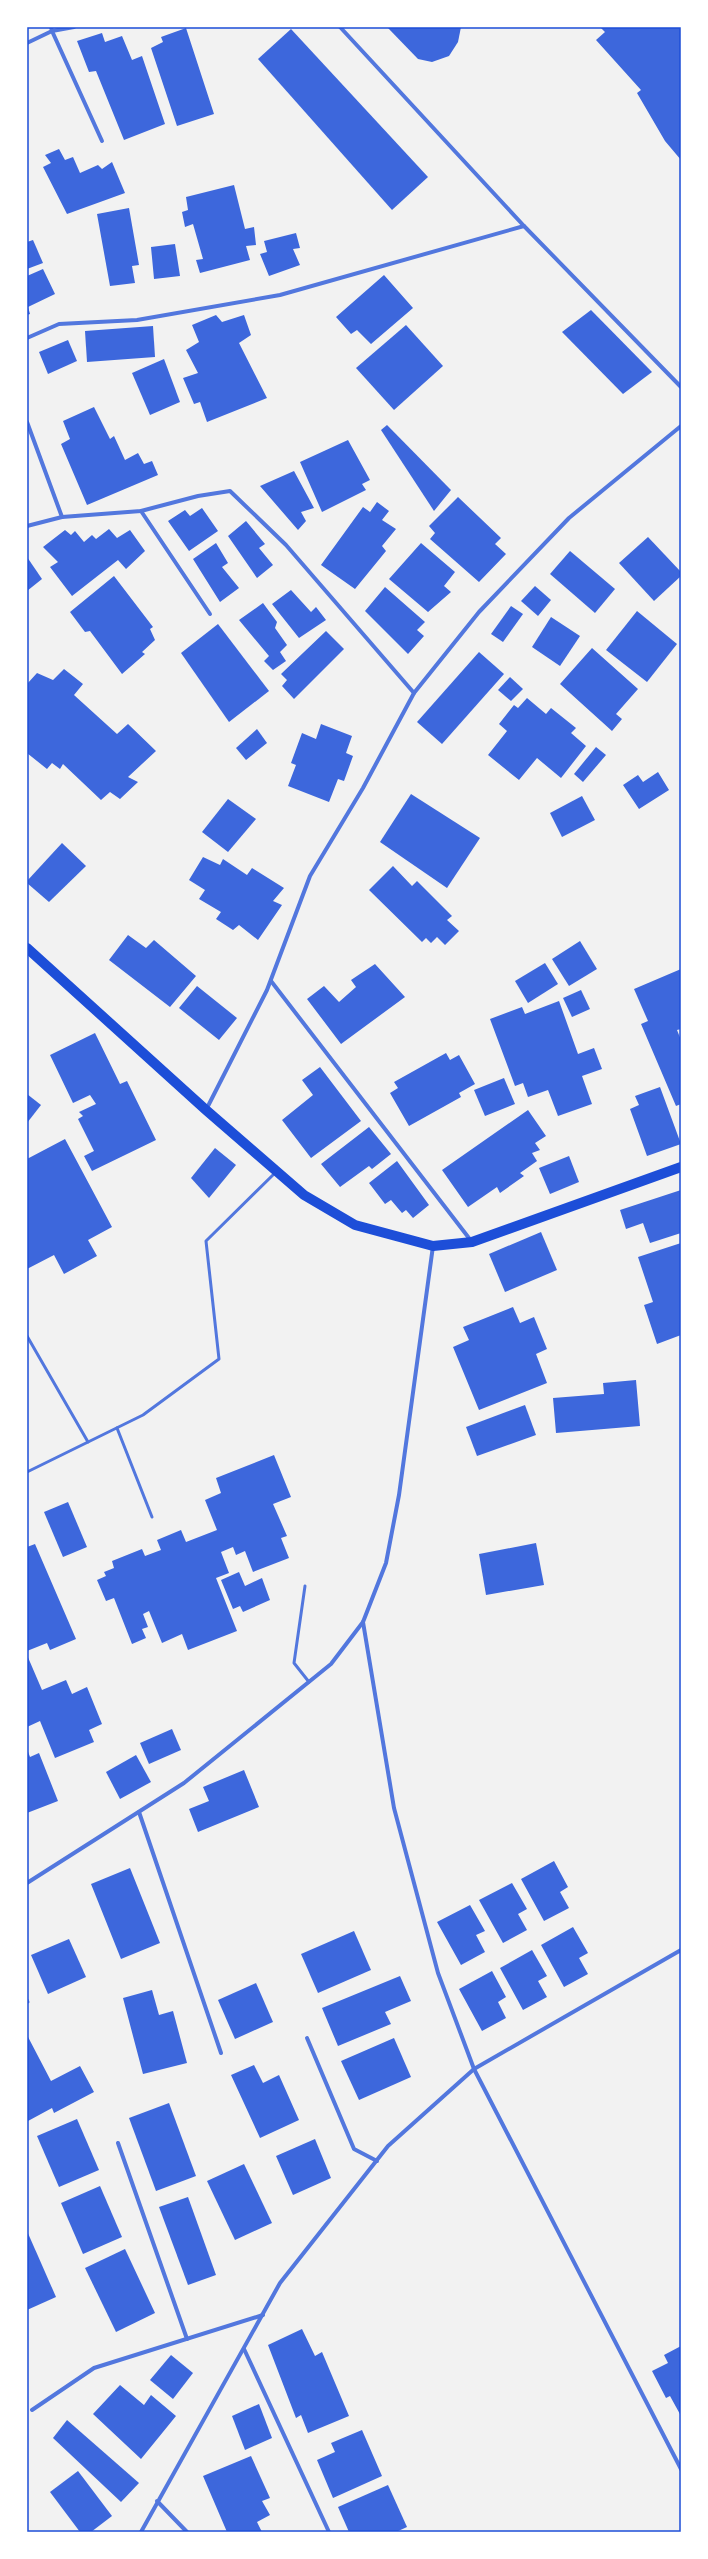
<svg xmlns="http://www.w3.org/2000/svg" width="708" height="2559" viewBox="0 0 708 2559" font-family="Lora,serif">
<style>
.building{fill:#3d67dc}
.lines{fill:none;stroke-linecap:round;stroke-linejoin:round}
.service{stroke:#5277de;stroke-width:3}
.minor{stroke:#5277de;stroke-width:4}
.primary{stroke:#1d4ed8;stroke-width:10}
.neatline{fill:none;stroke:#1d4ed8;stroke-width:1.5}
</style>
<rect width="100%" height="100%" fill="#f2f2f2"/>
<g class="building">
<polygon points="387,27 461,27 458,42 449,56 432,62 418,59"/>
<polygon points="600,27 681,27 681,160 665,141 637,93 641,90 596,40 605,32"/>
<polygon points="186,28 214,114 177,126 151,48 163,42 161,37"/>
<polygon points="291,29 428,177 392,210 258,59"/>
<polygon points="102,33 105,42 122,36 132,60 142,56 165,124 124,140 96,71 89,72 77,41"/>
<polygon points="59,149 65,160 73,157 80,173 98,165 102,169 112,162 125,193 67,214 43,167 51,163 45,155"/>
<polygon points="234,185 245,229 254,227 256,245 246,246 250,260 200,273 196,260 203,259 193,224 185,227 182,212 188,210 186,197"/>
<polygon points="129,208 139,265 132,266 135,283 110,286 97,214"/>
<polygon points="296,233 300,248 293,249 300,265 269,276 260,254 267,252 264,241"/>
<polygon points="33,240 43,263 27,269 27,242"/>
<polygon points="175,244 180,276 154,279 151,247"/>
<polygon points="43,269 55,294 28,307 30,314 27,315 27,276"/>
<polygon points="384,275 413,308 371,344 357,330 351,334 336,317"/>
<polygon points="591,310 652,372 623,394 562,332"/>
<polygon points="216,315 222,322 244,315 251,335 239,343 267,398 207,422 200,402 194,404 183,378 198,373 186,350 199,342 192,325"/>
<polygon points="406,325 443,366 394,410 356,368"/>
<polygon points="153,326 155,357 87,362 85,331"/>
<polygon points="68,340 77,361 48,374 39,352"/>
<polygon points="164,359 180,402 150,415 132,373"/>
<polygon points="94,407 110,439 114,436 125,460 138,453 144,464 152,461 158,475 87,505 61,444 70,439 63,421"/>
<polygon points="387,425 451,490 434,511 381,430"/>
<polygon points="348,440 370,480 362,484 366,490 322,512 300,462"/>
<polygon points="294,471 314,508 301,512 306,521 298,530 260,486"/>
<polygon points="458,497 501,538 495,544 506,554 479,582 430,539 435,533 429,526"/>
<polygon points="377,502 389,511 382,520 396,529 382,546 386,551 355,589 321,565 363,507 370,512"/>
<polygon points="202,508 218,531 189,551 168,521 185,510 190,516"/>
<polygon points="246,521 265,544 259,548 273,565 257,578 228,536"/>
<polygon points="109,529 117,538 130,530 145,551 126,569 118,560 72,596 50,567 58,562 43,547 65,530 71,535 75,531 84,542 92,535 96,539"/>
<polygon points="648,537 681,572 681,576 654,601 619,563"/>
<polygon points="216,543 228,563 222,567 239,588 220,602 193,559"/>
<polygon points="421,543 455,572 444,586 451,592 428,612 389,579"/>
<polygon points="570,551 615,589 595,613 550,574"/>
<polygon points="27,557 42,579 27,591"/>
<polygon points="114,576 153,627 150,629 155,640 142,652 145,654 122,674 90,631 85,632 70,612"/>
<polygon points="535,586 551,600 538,616 521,601"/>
<polygon points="385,587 425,622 417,630 424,636 408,654 365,611"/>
<polygon points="291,590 311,612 316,607 326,620 299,638 272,604"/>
<polygon points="263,603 277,622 275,628 287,645 280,652 286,661 273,670 264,661 269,656 239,620"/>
<polygon points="511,606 523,614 503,642 491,634"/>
<polygon points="637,611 677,644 647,682 606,650"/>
<polygon points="551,617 580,636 560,666 532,647"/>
<polygon points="218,624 269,691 229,722 181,653"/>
<polygon points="326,631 344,649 294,699 282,686 287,680 281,674"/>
<polygon points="592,648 638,689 616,714 622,719 612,731 560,684"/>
<polygon points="479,652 504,674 442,744 417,722"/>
<polygon points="64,669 83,684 74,695 117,734 128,724 156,751 128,777 138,782 120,799 110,792 101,800 63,764 60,769 52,763 47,769 27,753 27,684 37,673 53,680"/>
<polygon points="510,677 523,689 511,701 498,690"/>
<polygon points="527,698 546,714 551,708 576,728 571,733 586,746 561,778 537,758 519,780 488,755 507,731 499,724 514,705 518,708"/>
<polygon points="321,724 352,736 346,753 353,756 344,781 338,779 329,802 288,786 296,765 291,763 302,733 316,739"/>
<polygon points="257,729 267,743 246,760 236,748"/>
<polygon points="596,747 606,755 583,782 574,774"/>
<polygon points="658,772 669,790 639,809 623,785 638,775 643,782"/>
<polygon points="411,794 480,838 447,888 380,842"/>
<polygon points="582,796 595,820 562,837 550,813"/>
<polygon points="228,799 256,819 228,852 202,832"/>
<polygon points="62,843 86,866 49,902 27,883 27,881"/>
<polygon points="203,857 220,865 223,859 247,875 252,868 284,888 273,901 282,905 258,940 239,925 233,930 216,919 221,912 199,899 205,890 189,880"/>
<polygon points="393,866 412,886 417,881 452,916 447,920 459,931 445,945 437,937 431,943 426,938 422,942 369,890"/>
<polygon points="128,935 146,948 154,940 196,976 170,1007 109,960"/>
<polygon points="580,941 597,969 569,986 552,959"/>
<polygon points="545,963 558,984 528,1003 515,981"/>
<polygon points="375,964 405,997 341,1044 307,999 324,986 339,1002 356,987 351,980"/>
<polygon points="681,969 681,1029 677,1030 681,1040 681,1104 676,1106 641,1024 648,1021 634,989"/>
<polygon points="197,986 237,1018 219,1040 179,1008"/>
<polygon points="581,990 590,1009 572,1017 563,998"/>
<polygon points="559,1001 578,1054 594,1048 602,1069 582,1076 592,1104 558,1116 548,1090 528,1097 523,1083 515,1086 490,1019 522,1007 525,1014"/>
<polygon points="95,1033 120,1084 127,1081 156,1140 92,1171 84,1156 94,1151 78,1119 83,1116 79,1112 96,1104 90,1095 73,1103 50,1055"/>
<polygon points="446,1053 450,1060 459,1055 475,1084 459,1093 461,1097 409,1126 390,1093 398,1088 394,1082"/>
<polygon points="320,1067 361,1121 311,1158 282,1120 313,1095 302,1080"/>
<polygon points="504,1078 515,1104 485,1116 474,1090"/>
<polygon points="660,1087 681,1144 647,1156 630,1109 639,1105 635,1096"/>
<polygon points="27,1094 41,1105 27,1123"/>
<polygon points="528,1110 546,1136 535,1143 540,1150 532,1153 537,1161 520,1173 524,1176 500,1193 497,1187 468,1207 442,1170"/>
<polygon points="369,1127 391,1154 372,1169 369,1166 340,1187 321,1164"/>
<polygon points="65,1139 112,1227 88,1240 97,1256 64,1274 54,1255 27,1269 27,1159"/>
<polygon points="215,1148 236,1165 209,1198 191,1178"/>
<polygon points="569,1156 579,1182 550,1194 539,1168"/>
<polygon points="397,1161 429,1205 413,1218 406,1210 402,1213 391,1200 385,1204 369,1183"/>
<polygon points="681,1190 681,1233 650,1243 643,1223 626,1229 620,1210"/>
<polygon points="541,1232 557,1270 505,1292 489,1254"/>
<polygon points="681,1243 681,1335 657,1344 644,1305 653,1302 638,1257"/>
<polygon points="513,1307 520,1323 534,1317 547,1349 536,1354 547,1383 479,1410 453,1347 469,1340 463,1327"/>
<polygon points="636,1380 640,1426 556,1433 553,1398 604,1394 603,1383"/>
<polygon points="525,1405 536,1435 477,1456 466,1427"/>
<polygon points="274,1455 291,1497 273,1504 287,1536 281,1538 289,1558 253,1572 245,1551 236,1555 233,1547 221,1552 229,1573 216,1578 237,1631 188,1650 182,1634 162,1643 149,1611 143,1614 148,1627 142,1629 146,1638 132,1644 114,1598 106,1601 97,1580 106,1576 104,1572 114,1568 112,1561 142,1549 145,1556 161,1550 157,1540 181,1530 186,1542 217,1530 205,1500 221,1493 216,1478"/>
<polygon points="68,1502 87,1547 63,1557 44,1512"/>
<polygon points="536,1543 544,1585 486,1595 479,1554"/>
<polygon points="35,1544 76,1639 50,1650 47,1643 27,1651 27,1547"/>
<polygon points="239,1572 245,1586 262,1578 270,1600 243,1612 240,1606 233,1609 221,1580"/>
<polygon points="27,1655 42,1690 66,1680 72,1694 87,1687 102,1724 89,1730 94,1742 55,1758 40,1721 27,1727"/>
<polygon points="172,1729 181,1750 149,1764 140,1743"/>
<polygon points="27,1749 30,1757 39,1753 58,1801 27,1813"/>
<polygon points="136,1755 151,1782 120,1799 106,1772"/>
<polygon points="244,1770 259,1807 198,1832 189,1809 209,1801 203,1787"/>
<polygon points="554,1861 568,1887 560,1892 569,1908 544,1921 521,1879"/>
<polygon points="130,1868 160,1943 121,1959 91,1884"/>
<polygon points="512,1883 527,1909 518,1914 527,1930 503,1943 479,1900"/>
<polygon points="470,1905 485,1931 476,1935 485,1952 461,1965 437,1922"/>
<polygon points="573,1927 588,1953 579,1958 588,1974 564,1987 541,1945"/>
<polygon points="354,1931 371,1970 318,1993 301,1954"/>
<polygon points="69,1939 86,1977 48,1994 31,1955"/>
<polygon points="532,1950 547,1976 538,1981 547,1997 523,2010 500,1968"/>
<polygon points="492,1971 506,1997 498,2002 506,2018 482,2031 459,1989"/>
<polygon points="400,1976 411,2001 385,2012 391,2024 338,2046 322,2008"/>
<polygon points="256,1983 273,2022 235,2039 218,2000"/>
<polygon points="152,1990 159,2015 173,2011 187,2063 143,2074 123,1998"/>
<polygon points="27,2035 51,2081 80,2066 94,2092 54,2113 52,2108 28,2121"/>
<polygon points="394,2038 411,2077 359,2100 341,2061"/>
<polygon points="254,2065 263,2083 279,2075 299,2120 260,2138 231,2075"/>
<polygon points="169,2103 196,2176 156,2191 129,2118"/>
<polygon points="77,2119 99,2170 59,2187 37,2136"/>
<polygon points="315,2139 331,2178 293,2195 276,2156"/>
<polygon points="244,2164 272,2223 235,2240 207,2181"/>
<polygon points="100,2186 122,2237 83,2254 61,2203"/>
<polygon points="188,2197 216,2275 188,2285 159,2207"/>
<polygon points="27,2231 56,2297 27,2310"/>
<polygon points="125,2249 155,2313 116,2332 85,2268"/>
<polygon points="302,2329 315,2356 322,2352 349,2416 308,2433 301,2415 296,2418 268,2345"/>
<polygon points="681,2346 681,2416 670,2396 666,2398 652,2371 668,2363 664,2355"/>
<polygon points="171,2355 193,2373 173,2399 150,2380"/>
<polygon points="120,2385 144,2405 151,2395 176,2416 141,2459 93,2414"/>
<polygon points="259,2404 272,2438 245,2450 232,2416"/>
<polygon points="67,2420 139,2483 121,2502 53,2438"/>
<polygon points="362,2430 382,2476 333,2498 317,2460 335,2452 331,2443"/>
<polygon points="251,2456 270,2498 262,2501 270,2515 257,2522 262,2532 227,2532 203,2476"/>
<polygon points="78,2471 112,2516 91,2532 80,2532 50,2492"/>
<polygon points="388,2485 407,2527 396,2532 349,2532 338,2507"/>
</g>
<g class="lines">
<g class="service">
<polyline points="27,1336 88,1442"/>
<polyline points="117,1428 152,1517"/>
<polyline points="27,1472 143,1415 219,1359 206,1241 276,1172"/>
<polyline points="305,1586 294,1663 309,1682"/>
<polyline points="27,2000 28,2002"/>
</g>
<g class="minor">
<polyline points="51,27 52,31 74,27"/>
<polyline points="340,27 524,226 681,387"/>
<polyline points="27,43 52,31 102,141"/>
<polyline points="27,338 59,324 137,320 280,295 524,226"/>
<polyline points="27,422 62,517"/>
<polyline points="141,511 210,614"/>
<polyline points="27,526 62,517 141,511 198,496 230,491 286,545 414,693"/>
<polyline points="271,981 472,1242"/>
<polyline points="206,1110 267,990 310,876 363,788 414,693 479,612 569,518 681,426"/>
<polyline points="363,1622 394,1808 438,1973 474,2069 681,2469"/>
<polyline points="139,1812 221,2053"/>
<polyline points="27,1883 184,1783 331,1664 363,1622 386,1563 399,1495 433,1246"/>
<polyline points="307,2038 354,2149 377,2161"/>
<polyline points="118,2143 187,2339"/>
<polyline points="244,2349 329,2532"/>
<polyline points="32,2410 94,2368 263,2315"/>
<polyline points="157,2501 187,2532"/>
<polyline points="141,2532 280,2283 388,2146 474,2069 681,1950"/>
</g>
<polyline class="primary" points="27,948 206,1110 304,1195 355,1225 433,1246 472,1242 681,1167"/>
</g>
<rect width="708" height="2559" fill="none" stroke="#ffffff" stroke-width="56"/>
<rect x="28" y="28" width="652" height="2503" class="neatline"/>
</svg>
